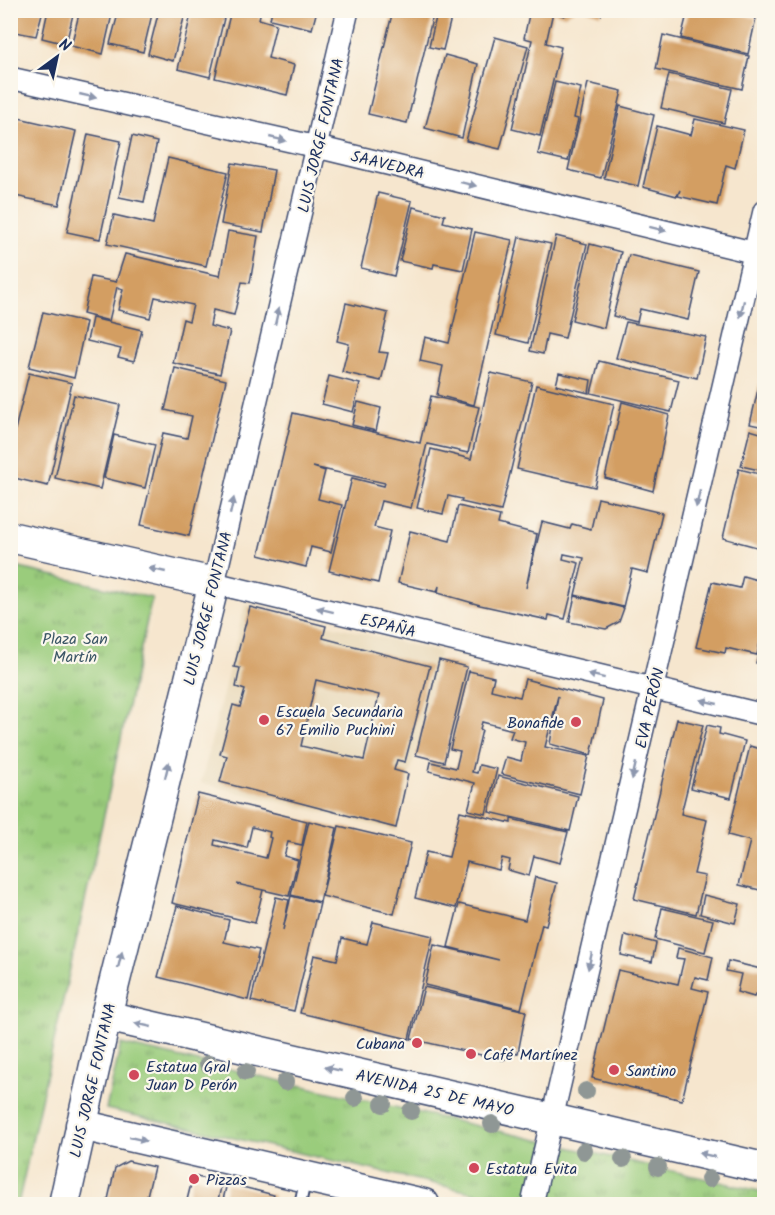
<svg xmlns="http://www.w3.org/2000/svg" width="775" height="1215" viewBox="0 0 775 1215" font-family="Kalam,sans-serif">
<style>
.built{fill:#e9d9ba}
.park{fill:url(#park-tufts);stroke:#5a7e6d;stroke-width:1.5}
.building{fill:#d39e62;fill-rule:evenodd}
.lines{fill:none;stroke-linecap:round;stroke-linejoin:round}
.service-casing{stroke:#3c4a6f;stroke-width:14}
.minor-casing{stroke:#3c4a6f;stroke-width:24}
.secondary-casing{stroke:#3c4a6f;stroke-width:33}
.service{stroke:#fff;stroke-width:10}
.minor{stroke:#fff;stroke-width:21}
.secondary{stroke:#fff;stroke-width:30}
.tree{fill:#8f9795}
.oneway{fill:#8d97ae}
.poi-dot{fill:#d1495b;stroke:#fbf7ec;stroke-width:2}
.labels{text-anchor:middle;stroke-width:4.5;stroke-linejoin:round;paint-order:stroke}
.street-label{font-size:16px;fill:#1b2f5e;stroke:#fbf7ec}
.park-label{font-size:16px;fill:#3b5666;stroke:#fbf7ec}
.poi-label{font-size:16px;fill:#1b2f5e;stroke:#fbf7ec;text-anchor:start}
</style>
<defs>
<pattern id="park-tufts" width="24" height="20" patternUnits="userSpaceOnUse" patternTransform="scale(1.5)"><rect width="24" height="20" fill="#9acc7c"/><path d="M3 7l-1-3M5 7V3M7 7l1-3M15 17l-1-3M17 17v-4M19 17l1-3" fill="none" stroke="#7da669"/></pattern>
</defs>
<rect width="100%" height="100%" fill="#fbf7ec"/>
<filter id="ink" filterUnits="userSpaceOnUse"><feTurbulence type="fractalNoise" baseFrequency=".0167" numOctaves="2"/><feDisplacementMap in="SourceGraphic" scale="12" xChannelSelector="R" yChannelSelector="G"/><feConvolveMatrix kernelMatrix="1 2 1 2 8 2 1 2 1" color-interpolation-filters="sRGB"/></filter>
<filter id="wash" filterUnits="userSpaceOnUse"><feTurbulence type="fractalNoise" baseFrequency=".008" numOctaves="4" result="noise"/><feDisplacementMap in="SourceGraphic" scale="24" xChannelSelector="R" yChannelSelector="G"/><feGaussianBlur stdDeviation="1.35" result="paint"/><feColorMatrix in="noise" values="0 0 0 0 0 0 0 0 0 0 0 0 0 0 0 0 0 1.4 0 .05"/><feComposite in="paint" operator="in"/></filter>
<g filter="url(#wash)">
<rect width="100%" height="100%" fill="#f6e6ce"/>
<polygon class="built" points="245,604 440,652 396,831 201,783"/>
<g class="park">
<polygon points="11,566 152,598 18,1204 10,1204"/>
<polygon points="121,1044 764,1192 764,1204 523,1204 106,1109"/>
</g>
<g id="blocks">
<g class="building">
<polygon points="10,10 43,10 36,36 10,31"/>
<polygon points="48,10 74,10 66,44 42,38"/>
<polygon points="80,10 113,10 103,54 71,46"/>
<polygon points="119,10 153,10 143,52 110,44"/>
<polygon points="159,10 186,10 173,61 148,54"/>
<polygon points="192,10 226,10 210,77 178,69"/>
<polygon points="231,10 261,10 259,19 276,24 268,58 294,65 287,95 215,78"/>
<polygon points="272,10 317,10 312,29 270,19"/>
<polygon points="393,10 413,10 433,15 407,123 368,114"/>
<polygon points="429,10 453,10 443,50 429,47 437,13"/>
<polygon points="530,10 575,10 564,16 553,12 546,43 561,47 540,136 512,129 532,40 524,38"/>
<polygon points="586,10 602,10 601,15"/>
<polygon points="688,10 723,10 756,18 748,54 681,38"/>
<polygon points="663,35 749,56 742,89 656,69"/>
<polygon points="495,37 528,46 500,149 466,141"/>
<polygon points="445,55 478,64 462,138 425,128"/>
<polygon points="669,74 732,89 724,123 661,108"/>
<polygon points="555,82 581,88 574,118 578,119 568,161 538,154"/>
<polygon points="588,83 622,91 601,178 568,170"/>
<polygon points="620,106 654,115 638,186 604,178"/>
<polygon points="10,116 76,131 59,205 10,195"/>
<polygon points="695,119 744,130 735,168 726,165 717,205 678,196 680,190 677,196 643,187 657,126 691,135"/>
<polygon points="88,134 121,141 100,239 67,232"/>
<polygon points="132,136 157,142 144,202 119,197"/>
<polygon points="168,158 228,172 206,266 107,244 114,215 153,224"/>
<polygon points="232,163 274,170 263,232 221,224"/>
<polygon points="378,193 412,201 394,276 361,268"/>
<polygon points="413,207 445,215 443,222 472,229 463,270 434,264 433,268 400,261"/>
<polygon points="228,231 258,236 250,283 242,282 234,315 213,310 210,326 230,331 220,374 173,363 183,319 189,321 193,305 155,297 150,318 118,310 123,289 117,287 109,321 83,314 91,277 116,282 125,254 220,276"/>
<polygon points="475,232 512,240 474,405 437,395 443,366 420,361 425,337 449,343"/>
<polygon points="556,236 587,244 565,338 547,334 543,354 530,351"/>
<polygon points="519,237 551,244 528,343 496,335"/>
<polygon points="590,244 621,252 604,328 572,320"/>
<polygon points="629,255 699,272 688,320 640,309 637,322 613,316"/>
<polygon points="346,303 388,313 379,352 388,353 381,381 342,372 349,344 337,341"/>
<polygon points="43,312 86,322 74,378 29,367"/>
<polygon points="92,318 142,330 134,361 118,357 121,349 87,341"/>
<polygon points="626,322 706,337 697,378 616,358"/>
<polygon points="764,359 764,378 759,377"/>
<polygon points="599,361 679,380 671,412 591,393"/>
<polygon points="175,368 226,380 189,536 141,525 163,433 187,438 192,416 165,410"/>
<polygon points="29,373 72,383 48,486 10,477 10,450"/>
<polygon points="491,373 532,382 501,511 461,502 462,499 448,496 443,514 417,508 431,449 471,459"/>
<polygon points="559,373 591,380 589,393 556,385"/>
<polygon points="329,376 360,384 353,412 322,404"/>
<polygon points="760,381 764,382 764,427 750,424"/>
<polygon points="536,385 614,404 595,487 517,469"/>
<polygon points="74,395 120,405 100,489 55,478"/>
<polygon points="431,396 479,407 468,453 427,444 411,508 381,501 374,527 390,531 378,583 329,571 352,478 384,486 385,483 313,467 325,471 318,499 342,505 331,552 311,547 306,567 259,555 293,413 420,443"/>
<polygon points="358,402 381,408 376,431 352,425"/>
<polygon points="622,402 669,415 653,491 605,478"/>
<polygon points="750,430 764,434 764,471 741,466"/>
<polygon points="114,435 155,445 145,488 104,478"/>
<polygon points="739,469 764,475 764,549 723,538"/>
<polygon points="598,498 662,513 648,573 632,569 623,607 575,595 584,558 564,554 563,559 579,563 565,619 549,615 548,620 480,605 438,593 439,586 437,592 398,583 410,531 450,541 458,506 500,516 498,524 537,534 526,588 542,522 570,529 572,524 591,529"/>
<polygon points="743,576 764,582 764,624 757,655 726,648 725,653 696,647 712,582 740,588"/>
<polygon points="575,596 624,608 619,622 606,629 569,622"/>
<path d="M 250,607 L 326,626 L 323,638 L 430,666 L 405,762 L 397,760 L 394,770 L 408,774 L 396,828 L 220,782 L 227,756 L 220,754 L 233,705 L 240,707 L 245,690 L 236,687 L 240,668 L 234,667 ZM 316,680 L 379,695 L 364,760 L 301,746 Z"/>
<polygon points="764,633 764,665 756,663"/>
<polygon points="439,660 467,667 444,762 416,755"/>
<polygon points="469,671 494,677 491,690 520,697 525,679 603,700 591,755 550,744 558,696 545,747 589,756 580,794 501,774 506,757 521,761 525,742 510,738 513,730 482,722 480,729 482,730 472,772 477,773 479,765 497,769 486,814 468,810 475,783 429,771 431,762 456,768 460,751 450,749"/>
<polygon points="677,719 703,725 681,814 707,820 694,874 705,876 696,914 634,899"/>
<polygon points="707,725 720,728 719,734 745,741 731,798 691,788"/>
<polygon points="750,746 764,750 764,891 739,885 750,841 728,835"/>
<polygon points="498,776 578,796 570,831 489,812"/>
<path d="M 198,794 L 307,821 L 302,845 L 288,842 L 284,856 L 298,860 L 289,896 L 237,884 L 263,890 L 255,923 L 172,903 ZM 252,827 L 270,832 L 269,837 L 271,838 L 266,858 L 214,845 L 215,840 L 247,848 Z"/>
<polygon points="460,811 511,823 511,819 568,832 560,863 534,856 529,876 508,870 510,860 502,858 499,870 467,862 456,908 415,898 426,852 449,857"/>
<polygon points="309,821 337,828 320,902 291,895"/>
<polygon points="339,826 411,843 394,914 322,896"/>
<polygon points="535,877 557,883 546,925 542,924 521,1009 425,985 434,945 499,960 448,947 459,904 525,920"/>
<polygon points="704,895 740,904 735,923 700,914"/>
<polygon points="291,896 320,903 294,1011 251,1001 276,897 289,900 283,930"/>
<polygon points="177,906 229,920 224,942 259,950 248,1000 158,977"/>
<polygon points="662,908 713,920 705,952 655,939"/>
<polygon points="373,922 433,936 409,1039 300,1013 314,955 337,960 342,938 367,944"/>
<polygon points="625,935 656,943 652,962 621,955"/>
<polygon points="678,948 713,957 708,980 695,977 692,988 708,992 682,1100 592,1078 618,970 678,984 684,959 676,958"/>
<polygon points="764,957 764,997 755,994 754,997 737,992 741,974 726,971 728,961 761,969"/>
<polygon points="424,987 526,1011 518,1053 503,1060 411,1039"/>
<polygon points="128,1161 154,1167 145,1204 107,1204 115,1168"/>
<polygon points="193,1176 222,1183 217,1204 186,1204"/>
<polygon points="227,1183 274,1195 272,1204 222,1204"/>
</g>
</g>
</g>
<g filter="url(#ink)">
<use href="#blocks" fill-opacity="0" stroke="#3c4a6f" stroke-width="1.5"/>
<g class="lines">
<g class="service-casing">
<polyline id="service" points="300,1204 306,1178"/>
</g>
<g class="minor-casing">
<g id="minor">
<polyline points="348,10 214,583 764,715"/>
<polyline points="10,78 317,147 764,255"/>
<polyline points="532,1204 764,211"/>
</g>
</g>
<g class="secondary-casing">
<g id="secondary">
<polyline points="10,537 214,583 106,1016 64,1204"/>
<polyline points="106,1016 764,1168"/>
<polyline points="81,1125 424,1204"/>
</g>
</g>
<use href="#service" class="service"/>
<use href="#minor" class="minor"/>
<use href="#secondary" class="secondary"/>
</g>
<g class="tree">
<circle cx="208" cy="1064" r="9"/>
<circle cx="246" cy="1072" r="9"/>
<circle cx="285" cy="1082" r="9"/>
<circle cx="586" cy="1091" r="9"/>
<circle cx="355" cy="1098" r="9"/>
<circle cx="383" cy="1104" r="9"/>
<circle cx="411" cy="1111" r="9"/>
<circle cx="492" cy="1124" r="9"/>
<circle cx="584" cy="1151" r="9"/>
<circle cx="623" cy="1159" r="9"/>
<circle cx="658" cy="1167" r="9"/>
<circle cx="709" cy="1179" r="9"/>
</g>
<defs><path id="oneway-solid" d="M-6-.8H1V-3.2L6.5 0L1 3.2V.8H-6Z" transform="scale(1.5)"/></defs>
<g class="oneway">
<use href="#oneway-solid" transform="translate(88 96) rotate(13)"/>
<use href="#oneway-solid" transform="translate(278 139) rotate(13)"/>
<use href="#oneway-solid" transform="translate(468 184) rotate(14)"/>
<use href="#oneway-solid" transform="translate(658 229) rotate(14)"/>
<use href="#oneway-solid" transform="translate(742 309) rotate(103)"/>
<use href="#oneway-solid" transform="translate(277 316) rotate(-77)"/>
<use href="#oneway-solid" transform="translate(698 499) rotate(103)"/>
<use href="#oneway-solid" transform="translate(232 506) rotate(-77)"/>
<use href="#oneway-solid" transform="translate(157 570) rotate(-167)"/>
<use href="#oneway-solid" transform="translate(325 610) rotate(-166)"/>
<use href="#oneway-solid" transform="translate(596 676) rotate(-166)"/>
<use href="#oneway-solid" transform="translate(709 702) rotate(-167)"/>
<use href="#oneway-solid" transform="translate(167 770) rotate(-76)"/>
<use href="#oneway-solid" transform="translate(634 771) rotate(103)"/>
<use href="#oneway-solid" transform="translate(120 960) rotate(-76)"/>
<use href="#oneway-solid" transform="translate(590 961) rotate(103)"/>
<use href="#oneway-solid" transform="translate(143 1025) rotate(-167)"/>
<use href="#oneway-solid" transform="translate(333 1069) rotate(-167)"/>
<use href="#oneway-solid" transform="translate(138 1139) rotate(13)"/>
<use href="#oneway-solid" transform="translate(707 1155) rotate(-167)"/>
</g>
</g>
<g class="poi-dot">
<circle cx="264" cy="720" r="6"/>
<circle cx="576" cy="722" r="6"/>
<circle cx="417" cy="1043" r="6"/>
<circle cx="471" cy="1054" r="6"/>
<circle cx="614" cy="1070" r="6"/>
<circle cx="134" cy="1075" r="6"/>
<circle cx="474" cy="1168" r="6"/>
<circle cx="194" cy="1179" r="6"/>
</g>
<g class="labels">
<g class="street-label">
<text transform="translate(320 135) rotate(-77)" y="6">LUIS JORGE FONTANA</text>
<text transform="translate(388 164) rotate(14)" y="6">SAAVEDRA</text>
<text transform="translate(207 608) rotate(-76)" y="6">LUIS JORGE FONTANA</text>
<text transform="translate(388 625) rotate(14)" y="6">ESPAÑA</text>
<text transform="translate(649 708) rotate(-77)" y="6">EVA PERÓN</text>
<text transform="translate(92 1080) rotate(-77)" y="6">LUIS JORGE FONTANA</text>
<text transform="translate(435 1092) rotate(13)" y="6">AVENIDA 25 DE MAYO</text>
</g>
<g class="park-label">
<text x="75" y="644">Plaza San<tspan x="75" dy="18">Martín</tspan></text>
</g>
<g class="poi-label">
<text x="276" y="717">Escuela Secundaria<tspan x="276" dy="18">67 Emilio Puchini</tspan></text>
<text x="564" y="728" text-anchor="end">Bonafide</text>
<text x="405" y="1049" text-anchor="end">Cubana</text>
<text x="483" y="1060">Café Martínez</text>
<text x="146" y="1072">Estatua Gral<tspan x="146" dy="18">Juan D Perón</tspan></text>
<text x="626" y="1076">Santino</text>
<text x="486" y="1174">Estatua Evita</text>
<text x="206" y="1185">Pizzas</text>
</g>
</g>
<rect width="775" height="1215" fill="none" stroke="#fbf7ec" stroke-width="36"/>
<g transform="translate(57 57) rotate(33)" stroke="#fbf7ec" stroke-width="4.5" paint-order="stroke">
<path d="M0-4.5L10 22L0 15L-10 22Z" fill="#1b2f5e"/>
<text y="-9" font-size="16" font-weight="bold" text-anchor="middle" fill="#1b2f5e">N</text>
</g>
</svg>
